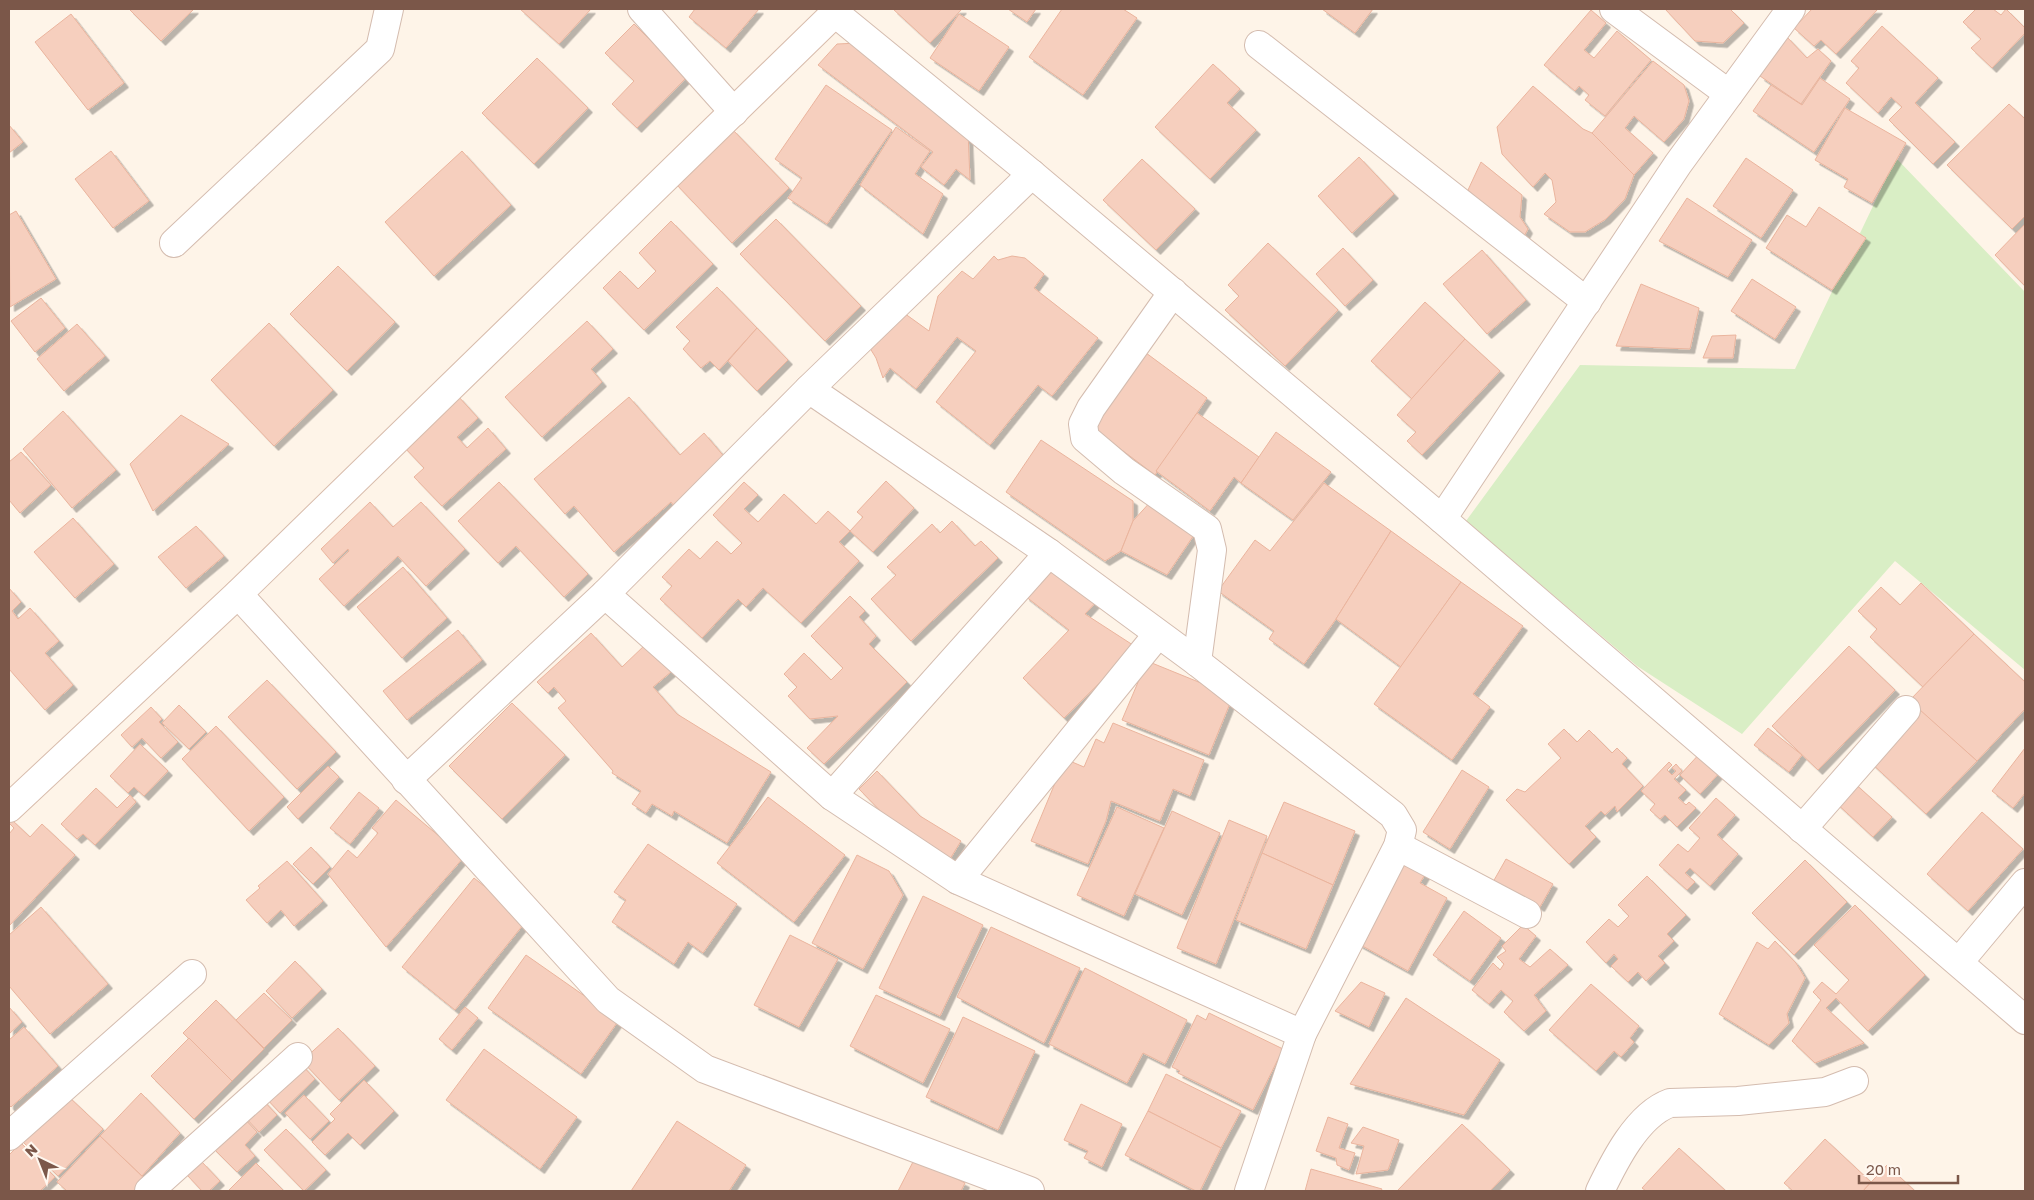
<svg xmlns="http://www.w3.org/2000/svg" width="2034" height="1200" viewBox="0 0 2034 1200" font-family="'Golos Text',sans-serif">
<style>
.green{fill:#d9eec5}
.building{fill:#f6cfbe;stroke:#eab49d;filter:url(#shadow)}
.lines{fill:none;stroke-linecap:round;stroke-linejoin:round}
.street-casing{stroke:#d4bcaf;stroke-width:30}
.secondary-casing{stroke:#d8bcac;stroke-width:30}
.street{stroke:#fff;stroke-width:28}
.secondary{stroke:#fff;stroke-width:28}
</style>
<defs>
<filter id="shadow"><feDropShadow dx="4.5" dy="4.5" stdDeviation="0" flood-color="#0004"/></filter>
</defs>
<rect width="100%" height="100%" fill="#fef4e8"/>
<polygon class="green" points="1896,158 2025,292 2025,670 1895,561 1742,734 1637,666 1466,521 1580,365 1795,369"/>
<g class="building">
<polygon points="129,9 194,9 161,41"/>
<polygon points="520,9 591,9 559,44"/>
<polygon points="695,9 759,9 726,48 689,17"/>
<polygon points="893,9 962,9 930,43"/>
<polygon points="1008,9 1036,9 1027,22"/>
<polygon points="1062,9 1123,9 1137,18 1083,95 1029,57"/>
<polygon points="1322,9 1373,9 1355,33"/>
<polygon points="1665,9 1730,9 1744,23 1723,43 1695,41"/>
<polygon points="1812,9 1878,9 1836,54 1821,40 1814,46 1794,28"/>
<polygon points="1976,9 1993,9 2001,15 2006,9 2025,28 2025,33 1992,68 1971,48 1981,39 1963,22"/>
<polygon points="1591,10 1606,23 1584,50 1594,58 1617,31 1651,60 1605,116 1585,100 1589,95 1579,86 1575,91 1544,65"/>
<polygon points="71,14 124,83 88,110 35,42"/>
<polygon points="959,14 1009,47 979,91 930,58"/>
<polygon points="634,24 687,77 637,128 612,104 634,81 605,53"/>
<polygon points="1882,26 1938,78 1915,103 1955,142 1933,164 1889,120 1902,107 1891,97 1878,113 1846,83 1859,68 1851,61"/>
<polygon points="1786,36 1807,58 1818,49 1831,61 1801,104 1760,76"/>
<polygon points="858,43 968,131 970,180 956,169 944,185 921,167 933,152 818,65 837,44"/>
<polygon points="537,58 588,108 534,164 482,113"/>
<polygon points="1653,61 1684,85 1689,101 1684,119 1664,142 1634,116 1625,128 1653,153 1634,175 1592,133"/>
<polygon points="1213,64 1240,89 1227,103 1256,130 1210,179 1155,127"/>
<polygon points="1820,78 1850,99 1814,152 1753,111 1771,85 1802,105"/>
<polygon points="826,85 892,130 827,224 788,198 802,178 775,159"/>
<polygon points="1533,86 1583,129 1592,133 1634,175 1625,199 1606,219 1585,232 1570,232 1544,214 1556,202 1552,180 1545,173 1533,187 1502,154 1497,127"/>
<polygon points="2009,104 2024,118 2025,117 2025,216 2012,229 1947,165"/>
<polygon points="1845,108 1906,143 1872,203 1844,187 1848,179 1815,160"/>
<polygon points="9,125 23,142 9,153"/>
<polygon points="896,127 930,151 915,174 943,194 923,234 860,185"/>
<polygon points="732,129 789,188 732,243 675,183"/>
<polygon points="111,151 149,201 113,228 75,179"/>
<polygon points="462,151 511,205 434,276 385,222"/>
<polygon points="1359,157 1394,194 1352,233 1318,196"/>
<polygon points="1746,158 1793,190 1761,238 1713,206"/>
<polygon points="1142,159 1195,209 1156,250 1103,200"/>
<polygon points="1481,162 1522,195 1520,217 1528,229 1522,240 1468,190"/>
<polygon points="1687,198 1752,240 1728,277 1659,241"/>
<polygon points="1819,207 1866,238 1832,290 1766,248 1787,215 1806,227"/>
<polygon points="16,211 56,279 10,307 9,215"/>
<polygon points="776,219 861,306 825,341 740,254"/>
<polygon points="671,221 713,264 644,330 603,288 620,271 638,289 656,271 639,253"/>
<polygon points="2025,224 2025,286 1995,255"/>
<polygon points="1268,243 1338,310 1285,366 1225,310 1239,296 1228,285"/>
<polygon points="1343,248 1373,280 1345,306 1316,274"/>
<polygon points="1482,250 1526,300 1487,334 1443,284"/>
<polygon points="994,256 998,260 1012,256 1025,258 1044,274 1034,288 1098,338 1052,396 1038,385 990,445 936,402 976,351 957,337 916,389 890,368 883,378 876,358 868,345 897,308 929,331 938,296 962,271 973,279"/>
<polygon points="338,266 395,322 347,371 290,314"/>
<polygon points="1752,279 1796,307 1775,339 1731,311"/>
<polygon points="1641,284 1699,308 1690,349 1616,346"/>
<polygon points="717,287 757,328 719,370 710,361 701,368 683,349 690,341 676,327"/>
<polygon points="41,298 65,328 35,352 11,321"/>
<polygon points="1425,302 1465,339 1412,399 1371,361"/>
<polygon points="587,321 613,349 591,369 602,382 542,437 505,397"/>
<polygon points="269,323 333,390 274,446 211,380"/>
<polygon points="77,324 105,356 64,391 37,359"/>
<polygon points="757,328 788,360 757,391 728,361"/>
<polygon points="1736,335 1733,358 1703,358 1712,336"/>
<polygon points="1465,339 1500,371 1422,455 1407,441 1416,432 1397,415"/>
<polygon points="1142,350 1207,398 1155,475 1090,426"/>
<polygon points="458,396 478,418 457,437 467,448 488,428 506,449 442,506 414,477 424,468 403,446"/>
<polygon points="629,397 680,455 704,433 727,460 674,506 671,502 614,552 574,506 565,514 534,479"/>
<polygon points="63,411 116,470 72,508 23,449"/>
<polygon points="1197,413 1259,457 1241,483 1234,477 1210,511 1156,471"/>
<polygon points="181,415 229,444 153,511 130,464"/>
<polygon points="1276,432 1331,472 1293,520 1241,483"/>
<polygon points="1041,440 1133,501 1133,521 1121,551 1105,561 1006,492"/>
<polygon points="21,452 51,485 20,513 9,500 9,462"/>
<polygon points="886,481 914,508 873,552 850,531 863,517 857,512"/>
<polygon points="499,482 588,574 564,597 516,546 498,563 458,521"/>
<polygon points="744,482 758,495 744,509 758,522 784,494 816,524 828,511 850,531 839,542 859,561 801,623 763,588 746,607 738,599 702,638 660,599 672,586 662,577 689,549 700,559 717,541 731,554 742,543 713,515"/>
<polygon points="1324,483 1391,531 1336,619 1304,664 1269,639 1274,631 1218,591 1255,540 1270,551"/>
<polygon points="1153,499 1198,529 1167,575 1121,551 1133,521"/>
<polygon points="370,502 393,527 421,502 465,549 426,586 398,556 344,606 319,579 349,551 348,549 333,563 321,549"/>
<polygon points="73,518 114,564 75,598 34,552"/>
<polygon points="952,521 975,546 981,541 998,558 911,641 871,599 896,575 887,567 932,524 940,533"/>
<polygon points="196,526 224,556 186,588 158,557"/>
<polygon points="1391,531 1461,582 1401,667 1336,619"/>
<polygon points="403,567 447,618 402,658 357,607"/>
<polygon points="1053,568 1100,598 1085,614 1136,647 1064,718 1023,678 1069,630 1025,596"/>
<polygon points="1461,582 1523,626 1473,694 1490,707 1452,760 1374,704"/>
<polygon points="1921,583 1974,634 1923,687 1870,637 1877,629 1858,611 1881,587 1900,605"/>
<polygon points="9,588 21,602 12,611 18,619 30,608 59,641 45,653 73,685 45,710 9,669"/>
<polygon points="850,596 865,611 859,617 876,636 869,644 907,682 824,764 807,748 838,716 810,719 788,696 797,687 784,674 804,653 831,680 843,668 811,636"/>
<polygon points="458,630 482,660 407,720 383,691"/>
<polygon points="591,633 622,667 646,644 671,672 653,687 677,714 771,772 727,843 674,811 672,816 652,804 646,813 632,804 641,791 612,773 613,771 558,708 566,701 554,687 548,693 537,682"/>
<polygon points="1974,634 2025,682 2025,709 1977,761 1909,701"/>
<polygon points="1849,646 1895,690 1818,770 1772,726"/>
<polygon points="1147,661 1233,696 1209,755 1122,720"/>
<polygon points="267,680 336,752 297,789 228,717"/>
<polygon points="512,703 565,755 502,819 449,766"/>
<polygon points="179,705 206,732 189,749 162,723"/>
<polygon points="151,707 162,719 159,722 178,742 161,758 142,738 132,747 121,735"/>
<polygon points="1919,709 1977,761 1926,814 1869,761"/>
<polygon points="1113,723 1204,760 1190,796 1173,789 1160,821 1111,801 1106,821 1088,864 1031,841 1065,759 1084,767 1096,739 1104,743"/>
<polygon points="216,726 284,797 249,831 182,759"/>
<polygon points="1768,728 1802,755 1789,772 1754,745"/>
<polygon points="1564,729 1577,742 1589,730 1612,753 1617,748 1627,758 1622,764 1643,786 1617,812 1615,806 1605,815 1601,811 1585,826 1596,837 1569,864 1506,800 1517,789 1525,792 1561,758 1548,744"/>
<polygon points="140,744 168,771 144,796 134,787 128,793 110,776"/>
<polygon points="2025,748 2025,793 2013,808 1992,791"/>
<polygon points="1702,751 1722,770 1700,794 1680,775"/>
<polygon points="1669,762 1672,765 1667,770 1672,775 1676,771 1672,768 1676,764 1682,771 1674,779 1686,790 1678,798 1686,805 1689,802 1696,808 1677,827 1665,815 1660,819 1650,810 1655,804 1641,791"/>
<polygon points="328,766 339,777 298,819 287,807"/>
<polygon points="1462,770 1489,787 1450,849 1423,832"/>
<polygon points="877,771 920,816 961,841 950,859 889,820 859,789"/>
<polygon points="1852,781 1892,817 1873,837 1834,801"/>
<polygon points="96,788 117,808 130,795 136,802 95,845 83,834 77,839 61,824"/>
<polygon points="359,792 379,808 350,844 330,828"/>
<polygon points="768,797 845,855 794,922 717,863"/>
<polygon points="1716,798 1735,815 1717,835 1738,854 1710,886 1690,868 1685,873 1695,882 1687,890 1659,865 1678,844 1688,852 1700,838 1689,828"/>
<polygon points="396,800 464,857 386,947 328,874 348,850 357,858 378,833 372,828"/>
<polygon points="1284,802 1355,831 1333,885 1262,853"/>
<polygon points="1117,807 1164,828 1124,916 1077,895"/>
<polygon points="1172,811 1220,833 1182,915 1135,894"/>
<polygon points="1982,812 2023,849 1968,911 1927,874"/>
<polygon points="11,819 30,837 42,824 75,855 9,926 9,834 14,828 9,823"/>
<polygon points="1229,820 1267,836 1216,964 1177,948"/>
<polygon points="648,844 737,904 703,953 688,942 674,964 612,922 626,900 614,892"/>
<polygon points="311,847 330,867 313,884 293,864"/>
<polygon points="1262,853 1333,885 1306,949 1236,920"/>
<polygon points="1405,853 1430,866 1420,883 1447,898 1408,971 1357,943"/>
<polygon points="857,855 889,871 903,895 863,969 812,943"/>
<polygon points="1506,859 1553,884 1540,907 1493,882"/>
<polygon points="1805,860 1847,902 1794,955 1752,913"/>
<polygon points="287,861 323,901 294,926 281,910 267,923 246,900 260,888 258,886"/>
<polygon points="1647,876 1686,915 1667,934 1674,941 1658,956 1665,963 1646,981 1638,972 1628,982 1611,966 1618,959 1614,954 1606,963 1586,942 1609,919 1618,927 1629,916 1618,905"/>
<polygon points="474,878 527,920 455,1010 402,967"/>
<polygon points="923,896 983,925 940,1016 879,988"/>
<polygon points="1855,905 1925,975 1868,1031 1836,998 1826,1008 1864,1043 1815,1063 1792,1041 1821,1000 1813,992 1822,982 1836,994 1849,980 1814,945"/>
<polygon points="41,907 108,984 50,1034 9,986 9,935"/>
<polygon points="1464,911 1501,938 1470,981 1433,955"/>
<polygon points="1523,925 1536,936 1519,959 1530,967 1550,949 1568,965 1534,995 1546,1011 1524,1031 1504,1012 1513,1001 1501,990 1489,1004 1472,990 1493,963 1500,970 1504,964 1497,957 1506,951 1502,946"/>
<polygon points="991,927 1080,968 1044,1043 957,997"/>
<polygon points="790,935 838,959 799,1027 754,1005"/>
<polygon points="1775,941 1796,963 1805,978 1787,1014 1789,1023 1769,1045 1719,1014 1757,942 1768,949"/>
<polygon points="526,955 619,1020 581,1074 488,1008"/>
<polygon points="295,961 322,989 292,1018 266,991"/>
<polygon points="1085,968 1187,1020 1165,1064 1143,1053 1127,1083 1049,1044"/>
<polygon points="1361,982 1385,993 1369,1027 1335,1011"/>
<polygon points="1591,984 1639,1026 1630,1038 1634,1042 1621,1057 1614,1051 1596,1071 1549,1030"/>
<polygon points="264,993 292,1020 264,1048 236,1020"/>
<polygon points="876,995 950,1029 923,1083 850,1046"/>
<polygon points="1406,998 1500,1060 1464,1115 1350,1084"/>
<polygon points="216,1000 264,1049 232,1081 183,1033"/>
<polygon points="9,1007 22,1022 9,1034"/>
<polygon points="465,1007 478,1018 452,1050 439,1039"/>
<polygon points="1209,1013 1283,1049 1253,1110 1178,1073 1180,1071 1172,1067 1197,1015 1206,1020"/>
<polygon points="963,1017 1035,1051 998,1130 926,1097"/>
<polygon points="24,1027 58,1066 11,1107 9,1105 9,1040"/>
<polygon points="338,1028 375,1066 339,1100 302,1061"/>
<polygon points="189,1038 232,1081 194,1119 151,1076"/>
<polygon points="484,1049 577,1117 540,1169 446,1100"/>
<polygon points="299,1062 315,1079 280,1113 264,1096"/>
<polygon points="1166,1074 1241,1111 1221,1148 1148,1111"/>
<polygon points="364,1080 394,1111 360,1145 348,1133 325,1155 312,1142 335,1119 330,1114"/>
<polygon points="141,1093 180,1133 142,1176 100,1136"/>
<polygon points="304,1095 329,1121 310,1139 285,1113"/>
<polygon points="68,1096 103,1129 58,1176 23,1142"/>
<polygon points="261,1098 277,1115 259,1132 243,1115"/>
<polygon points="1081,1104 1122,1124 1102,1167 1084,1158 1088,1151 1064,1140"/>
<polygon points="1148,1111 1221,1148 1200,1191 1196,1191 1125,1155"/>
<polygon points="243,1117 257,1132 245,1145 255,1156 237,1172 212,1147"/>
<polygon points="1328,1117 1348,1124 1339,1148 1355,1153 1349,1170 1337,1165 1336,1158 1316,1151"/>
<polygon points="677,1121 746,1165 729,1191 631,1191"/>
<polygon points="1462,1124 1510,1170 1490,1191 1397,1191"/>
<polygon points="1363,1127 1399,1140 1388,1170 1356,1174 1364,1146 1351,1143"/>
<polygon points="286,1129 326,1170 304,1191 264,1150"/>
<polygon points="100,1136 148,1182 140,1191 67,1191 57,1182"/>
<polygon points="1825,1139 1871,1182 1863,1191 1793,1191 1784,1183"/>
<polygon points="21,1143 55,1177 40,1191 9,1191 9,1155"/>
<polygon points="1679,1148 1726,1191 1646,1191 1642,1188"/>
<polygon points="915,1158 965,1183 961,1191 898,1191"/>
<polygon points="202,1162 220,1181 209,1191 202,1191 187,1175"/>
<polygon points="256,1163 284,1191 228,1191"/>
<polygon points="1887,1165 1915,1191 1863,1191"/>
<polygon points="1311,1169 1382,1189 1381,1191 1305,1191"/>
</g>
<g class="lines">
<g class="street-casing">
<g id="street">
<polyline points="642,9 734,112"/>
<polyline points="1614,9 1729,94"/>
<polyline points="835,13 1032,174 1442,519 2025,1020"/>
<polyline points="1259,45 1587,302"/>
<polyline points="174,243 380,49 389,9"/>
<polyline points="1173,292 1091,408 1083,424 1085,438 1124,471 1207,529 1212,550 1197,662"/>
<polyline points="809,389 1049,553 1197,662 1393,815 1402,830 1398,846 1302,1034 1249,1191"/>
<polyline points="1442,519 1678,164 1791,9"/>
<polyline points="238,594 608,1000 705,1069 1030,1191"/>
<polyline points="605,594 832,796 958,880 1302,1034"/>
<polyline points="406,780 605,594 809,389 1032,174"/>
<polyline points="832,796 1049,553"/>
<polyline points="1802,829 1906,710"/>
<polyline points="1398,846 1527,914"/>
<polyline points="958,880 1158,634"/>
<polyline points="1959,962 2025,883"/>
<polyline points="9,1136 192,974"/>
<polyline points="149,1191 298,1057"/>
<path d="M 1600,1191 C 1614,1162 1637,1115 1670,1103 L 1738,1101 L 1825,1092 L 1854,1081"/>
</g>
</g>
<g class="secondary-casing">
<polyline id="secondary" points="9,808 238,594 839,9"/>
</g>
<use href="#street" class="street"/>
<use href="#secondary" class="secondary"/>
</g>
<rect width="2034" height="1200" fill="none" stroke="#7b5749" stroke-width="20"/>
<g transform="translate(40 1160) rotate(317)" stroke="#fff8f0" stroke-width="4" paint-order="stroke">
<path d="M0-4L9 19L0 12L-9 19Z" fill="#7b5749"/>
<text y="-8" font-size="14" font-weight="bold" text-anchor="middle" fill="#7b5749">N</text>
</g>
<path d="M1859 1175v8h99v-8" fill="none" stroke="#7b5749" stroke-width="2.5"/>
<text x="1866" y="1175" font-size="15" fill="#7b5749" stroke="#fff8f0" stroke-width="4" paint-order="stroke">20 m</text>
</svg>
